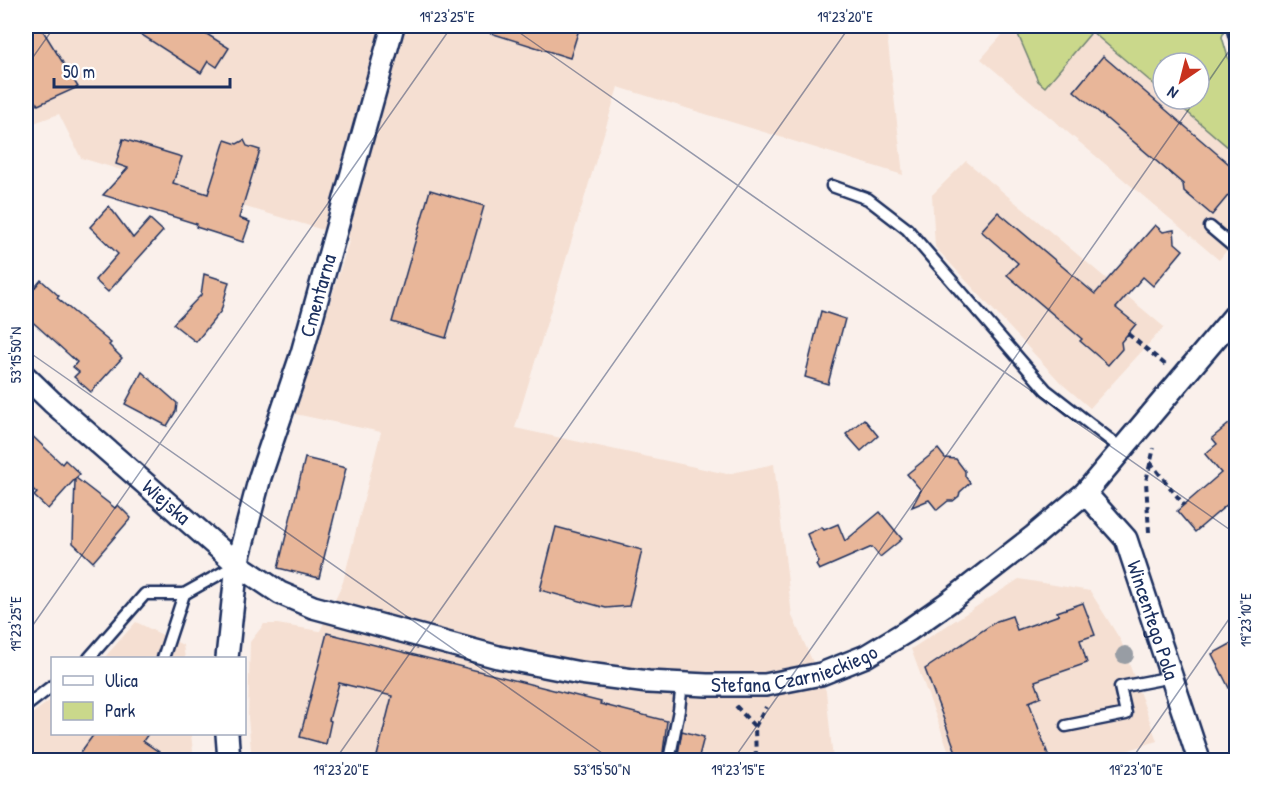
<svg xmlns="http://www.w3.org/2000/svg" width="1262" height="786" viewBox="0 0 1262 786" font-family="'Patrick Hand',sans-serif">
<style>
.built{fill:#f5dfd2}
.green{fill:#cad88b;stroke:#728474;stroke-width:1.5}
.building{fill:#e8b699;stroke:#1b2f5e;stroke-width:1.5}
.lines{fill:none;stroke-linecap:round;stroke-linejoin:round}
.service-casing{stroke:#1b2f5e;stroke-width:15}
.minor-casing{stroke:#1b2f5e;stroke-width:26}
.path{stroke:#1b2f5e;stroke-width:4;stroke-dasharray:6 4.5;stroke-linecap:butt}
.service{stroke:#fff;stroke-width:10}
.minor{stroke:#fff;stroke-width:21}
.tree{fill:#989da4}
.ticks{fill:none;stroke:#1b2f5e;stroke-width:1.5;stroke-opacity:0.45}
.labels{text-anchor:middle;stroke-width:4.5;stroke-linejoin:round;paint-order:stroke}
.street-label{font-size:21px;fill:#1b2f5e;stroke:#fff}
.neatline{fill:none;stroke:#1b2f5e;stroke-width:2}
.ticks-label{font-size:15px;text-anchor:middle;fill:#1b2f5e}
</style>
<rect width="100%" height="100%" fill="#faf0eb"/>
<filter id="ink" filterUnits="userSpaceOnUse"><feTurbulence type="fractalNoise" baseFrequency=".0167" numOctaves="2"/><feDisplacementMap in="SourceGraphic" scale="12" xChannelSelector="R" yChannelSelector="G"/><feConvolveMatrix kernelMatrix="1 2 1 2 8 2 1 2 1" color-interpolation-filters="sRGB"/></filter>
<g filter="url(#ink)">
<g class="built">
<polygon points="26,26 886,26 903,175 618,87 515,428 727,474 774,464 792,616 826,691 833,760 252,760 248,718 250,642 264,624 277,624 320,631 343,582 381,432 295,414 350,238 81,158 59,114 34,123 26,109"/>
<polygon points="1010,26 1085,26 1163,92 1163,99 1172,99 1236,154 1236,239 1219,260 981,59"/>
<polygon points="966,161 1164,327 1090,408 1061,383 935,247 932,195"/>
<polygon points="1019,579 1090,591 1121,641 1157,741 1099,760 952,760 911,649"/>
<polygon points="136,622 183,645 185,658 104,658"/>
<polygon points="52,699 52,734 191,734 194,760 26,760 26,718"/>
</g>
<g class="green">
<polygon points="1021,26 1080,26 1090,34 1045,87 1038,81 1017,32"/>
<polygon points="1085,26 1226,26 1222,37 1232,71 1236,77 1236,154 1172,99 1199,99 1199,63 1163,63 1163,92"/>
</g>
<g class="building">
<polygon points="26,26 40,26 78,87 38,105 26,85"/>
<polygon points="128,26 194,26 229,48 217,67 208,61 201,73"/>
<polygon points="482,26 580,26 570,58 481,30"/>
<polygon points="1103,56 1236,170 1236,186 1212,215 1184,191 1183,184 1074,91"/>
<polygon points="123,139 182,157 173,183 208,194 225,140 237,144 244,140 247,146 260,150 239,218 250,222 243,242 196,227 197,224 103,195 128,168 116,164"/>
<polygon points="430,190 484,206 446,338 392,322"/>
<polygon points="109,206 133,238 150,219 163,231 108,292 95,280 118,254 90,227"/>
<polygon points="998,212 1095,294 1155,225 1163,232 1174,230 1175,243 1183,250 1153,286 1143,277 1116,308 1136,324 1121,342 1122,349 1108,365 1080,341 1082,339 1007,275 1018,263 981,231"/>
<polygon points="204,274 229,282 221,311 196,342 173,324 201,295"/>
<polygon points="41,280 59,296 57,298 111,343 109,345 122,358 91,392 74,377 79,372 73,367 77,362 26,316 26,298"/>
<polygon points="821,311 845,319 828,384 805,377"/>
<polygon points="142,372 177,403 176,411 167,426 125,404"/>
<polygon points="1236,418 1236,497 1195,532 1177,511 1221,473 1205,454 1217,444 1212,438"/>
<polygon points="864,419 878,436 861,451 846,434"/>
<polygon points="26,430 62,464 65,460 80,474 76,478 115,508 118,505 131,518 93,562 73,543 75,479 48,509 34,496 37,493 26,483"/>
<polygon points="938,449 945,458 956,459 965,471 965,476 970,483 960,492 959,496 953,501 948,501 937,510 929,500 912,507 921,490 907,474"/>
<polygon points="305,458 346,468 319,578 278,568"/>
<polygon points="880,512 902,539 880,557 872,547 819,570 816,565 819,562 807,534 822,527 824,530 838,524 845,541"/>
<polygon points="556,527 642,550 629,606 606,608 540,590"/>
<polygon points="1083,603 1095,635 1080,640 1087,663 1035,681 1041,697 1029,702 1050,760 959,760 925,669 997,621 1012,616 1017,630 1059,615 1057,612"/>
<polygon points="327,633 601,702 600,704 667,721 662,760 393,760 377,756 392,696 339,683 329,720 331,721 326,744 300,737"/>
<polygon points="1236,641 1236,702 1212,654"/>
<polygon points="682,731 704,737 698,760 677,760"/>
<polygon points="94,734 148,734 143,741 171,760 75,760"/>
</g>
<g class="lines">
<g class="service-casing">
<g id="service">
<polyline points="1236,26 1233,30 1236,41"/>
<polyline points="832,186 868,199 907,229 1046,390 1122,449"/>
<polyline points="1210,227 1236,249"/>
<polyline points="89,658 145,594 184,594 236,565"/>
<polyline points="163,658 184,594"/>
<polyline points="26,706 52,686"/>
<polyline points="1066,726 1126,714 1120,687 1172,677"/>
<polyline points="669,760 679,710 682,683"/>
</g>
</g>
<g class="minor-casing">
<g id="minor">
<path id="s1" d="M 26,377 L 52,402 L 237,564 L 280,593 L 313,607 L 498,657 L 580,673 L 648,682 L 707,685 L 765,685 L 821,674 L 866,656 L 909,630 L 949,602 L 1034,536 L 1085,493 L 1236,314"/>
<path id="s2" d="M 1085,493 L 1126,539 L 1199,760"/>
<path id="s3" d="M 227,658 L 237,564 L 260,477 L 302,353 L 393,26"/>
<polyline points="227,734 229,760"/>
</g>
</g>
<g class="path">
<polyline points="1229,195 1236,201"/>
<polyline points="1128,334 1167,366"/>
<polyline points="1150,462 1184,505"/>
<polyline points="1149,532 1146,481 1154,448"/>
<polyline points="736,706 755,727 756,760"/>
<polyline points="755,727 766,707"/>
</g>
<use href="#service" class="service"/>
<use href="#minor" class="minor"/>
</g>
<circle class="tree" cx="1125" cy="655" r="9"/>
</g>
<path class="ticks" d="M 510,26 L 1236,534M 26,67 L 55,26M 1199,95 L 1236,41M 26,350 L 612,760M 26,635 L 452,26M 335,760 L 850,26M 733,760 L 1196,99M 1131,760 L 1236,609"/>
<g class="labels">
<g class="street-label">
<text dy="7" stroke="none"><textPath href="#s3" startOffset="375">Cmentarna</textPath></text>
<text dy="7" stroke="none"><textPath href="#s1" startOffset="188">Wiejska</textPath></text>
<text dy="7" stroke="none"><textPath href="#s2" startOffset="147">Wincentego Pola</textPath></text>
<text dy="7" stroke="none"><textPath href="#s1" startOffset="862">Stefana Czarnieckiego</textPath></text>
</g>
</g>
<rect width="1262" height="786" fill="none" stroke="#fff" stroke-width="66"/>
<rect x="51" y="657" width="195" height="78" fill="#ffffff" stroke="#a4acbf" stroke-width="1.5"/>
<rect x="63" y="676" width="30" height="9" fill="#ffffff" stroke="#a4acbf" stroke-width="1.5"/>
<text x="105" y="687" font-size="18" fill="#1b2f5e">Ulica</text>
<rect x="63" y="702" width="30" height="18" fill="#cad88b" stroke="#a4acbf" stroke-width="1.5"/>
<text x="105" y="717" font-size="18" fill="#1b2f5e">Park</text>
<g transform="translate(1181 81) rotate(215)"><circle r="28" fill="#ffffff" stroke="#a4acbf" stroke-width="1.5"/>
<path d="M0-4.5L10 22L0 15L-10 22Z" fill="#c8321e"/>
<text y="-9" font-size="16" font-weight="bold" text-anchor="middle" fill="#1b2f5e">N</text>
</g>
<path d="M54 78v9h176v-9" fill="none" stroke="#1b2f5e" stroke-width="3"/>
<text x="63" y="78" font-size="18" fill="#1b2f5e" stroke="#ffffff" stroke-width="4.5" paint-order="stroke">50 m</text>
<rect x="33" y="33" width="1196" height="720" class="neatline"/>
<g class="ticks-label">
<text x="447" y="22">19°23'25"E</text>
<text x="845" y="22">19°23'20"E</text>
<text transform="translate(16 355) rotate(-90)" y="5">53°15'50"N</text>
<text transform="translate(1246 620) rotate(-90)" y="5">19°23'10"E</text>
<text transform="translate(16 624) rotate(-90)" y="5">19°23'25"E</text>
<text x="341" y="775">19°23'20"E</text>
<text x="602" y="775">53°15'50"N</text>
<text x="738" y="775">19°23'15"E</text>
<text x="1136" y="775">19°23'10"E</text>
</g>
</svg>
